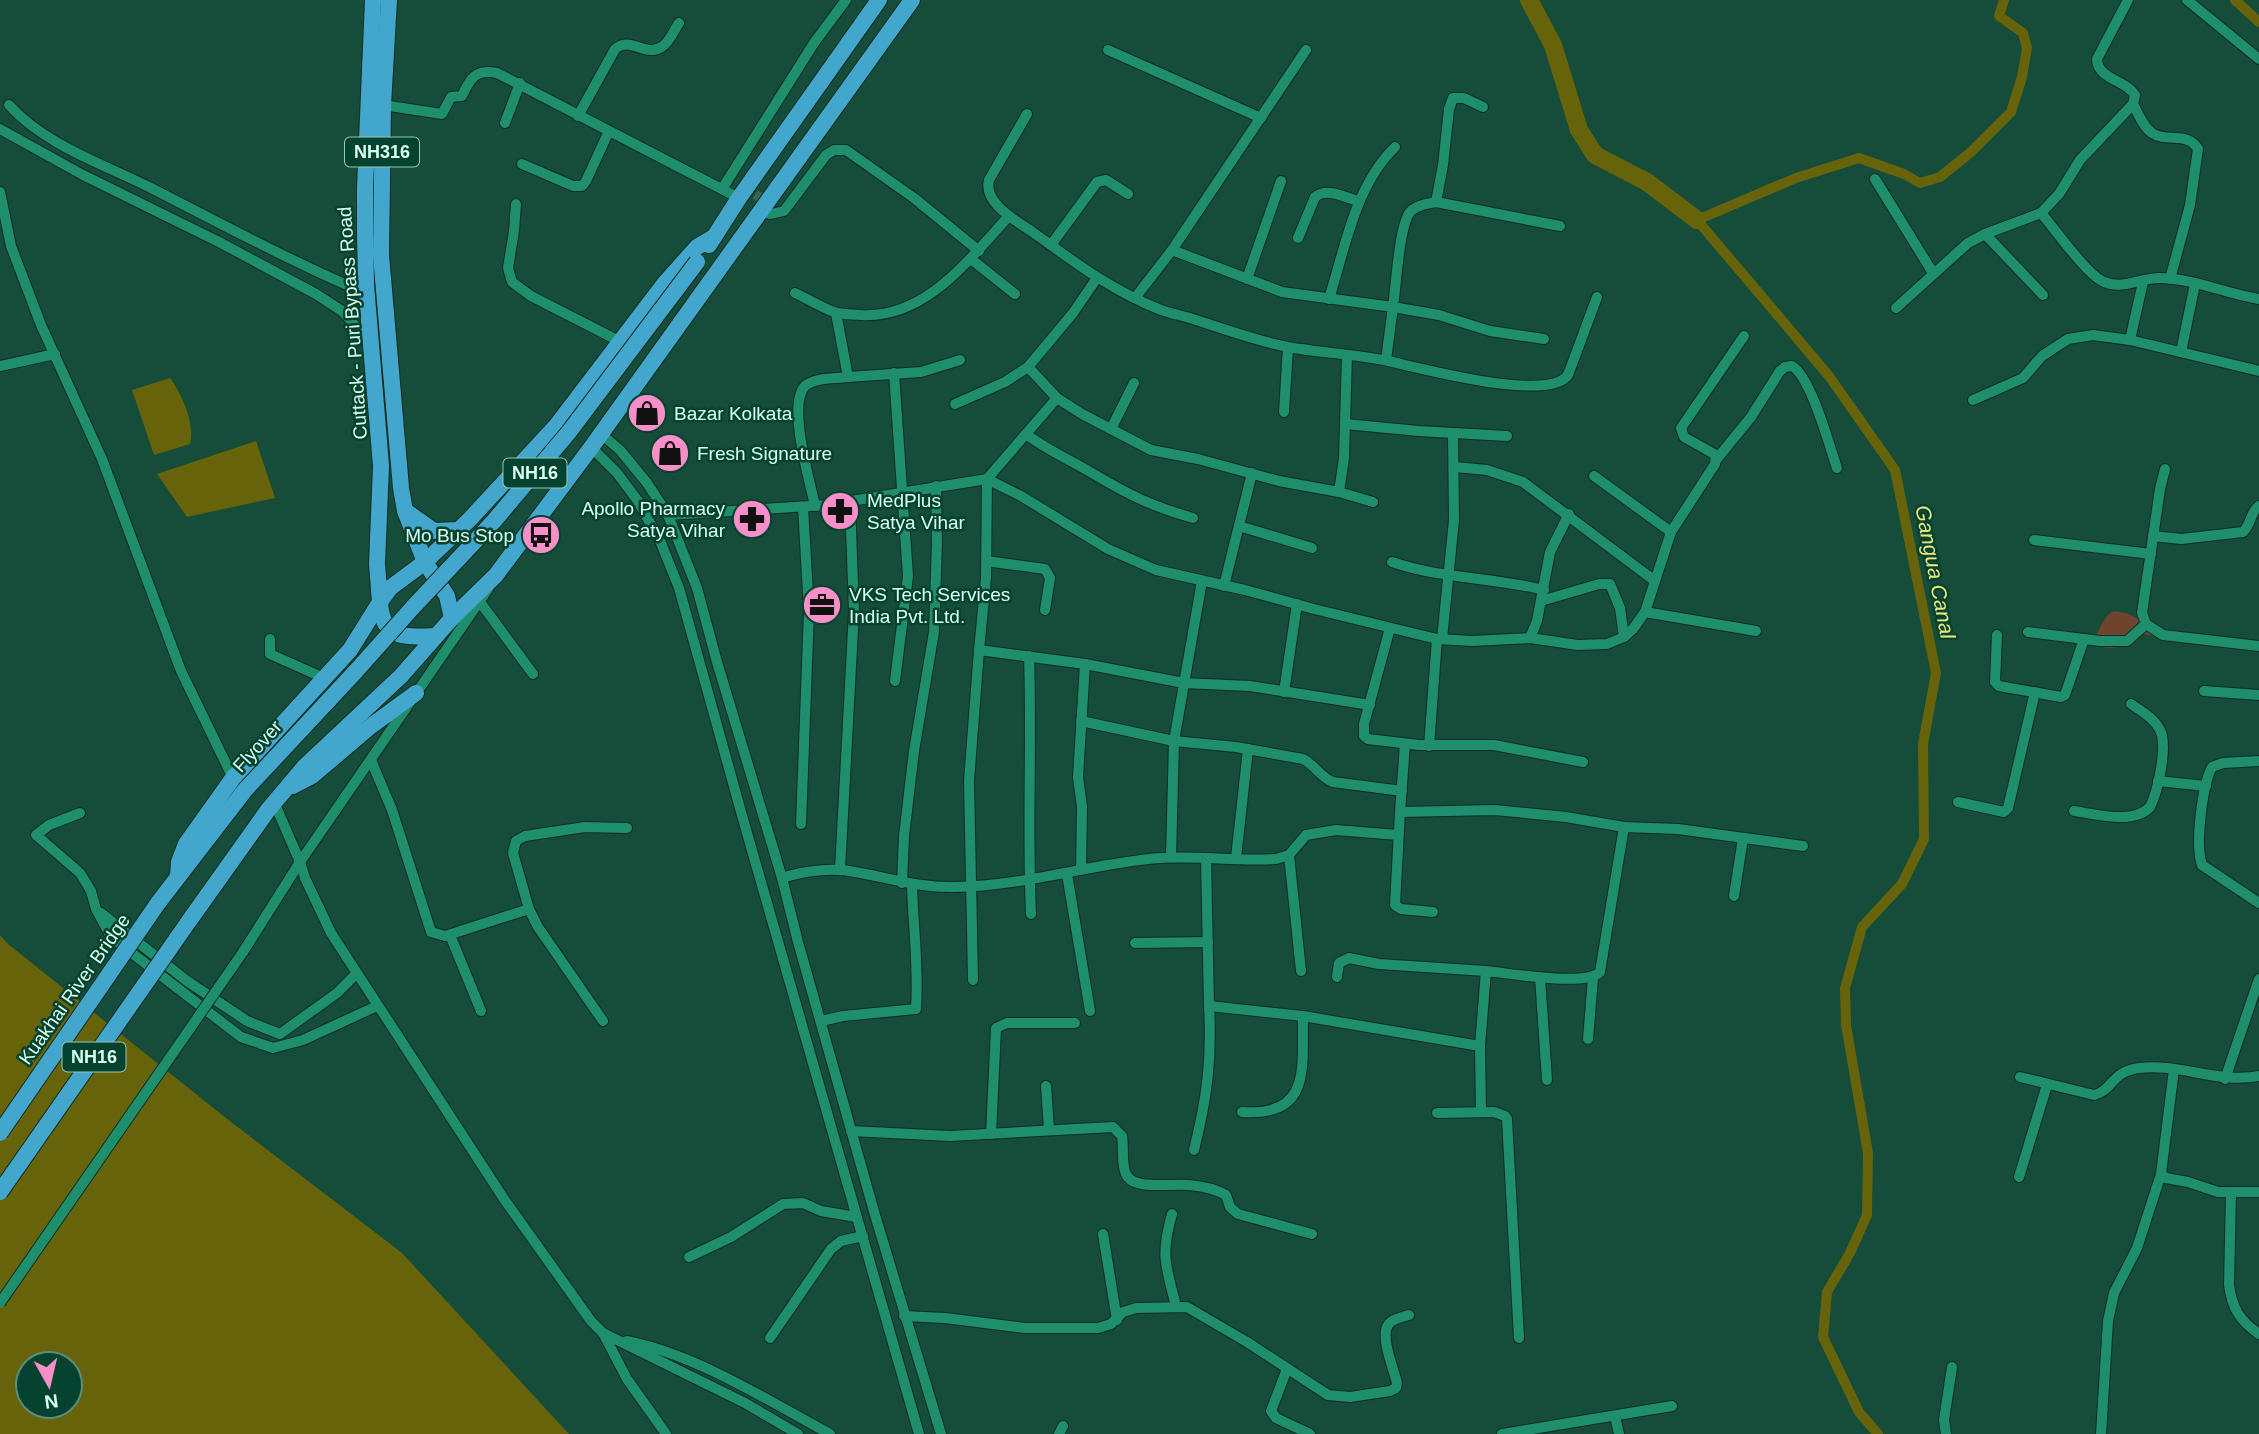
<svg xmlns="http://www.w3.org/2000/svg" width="2259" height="1434" viewBox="0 0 2259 1434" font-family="Helvetica,sans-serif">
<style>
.green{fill:#6e442e}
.water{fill:#67630b;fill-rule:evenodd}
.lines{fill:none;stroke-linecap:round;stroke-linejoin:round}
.canal{stroke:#67630b;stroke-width:10}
.river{stroke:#67630b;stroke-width:18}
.minor-tunnel{stroke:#336755;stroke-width:10;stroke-dasharray:10 5;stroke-linecap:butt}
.minor-casing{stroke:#0e2f23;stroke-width:12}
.highway-casing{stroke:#0e2f23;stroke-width:18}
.minor{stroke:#1f8e6c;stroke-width:10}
.highway{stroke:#43a7cd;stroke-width:16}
.minor-bridge-casing{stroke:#0e2f23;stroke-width:12;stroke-linecap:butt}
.highway-bridge-casing{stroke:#0e2f23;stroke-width:18;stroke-linecap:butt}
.minor-bridge{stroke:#1f8e6c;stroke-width:10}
.highway-bridge{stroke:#43a7cd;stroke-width:16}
.labels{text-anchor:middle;stroke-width:5;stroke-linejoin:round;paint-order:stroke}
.shield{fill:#054230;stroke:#9ac6b5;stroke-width:2}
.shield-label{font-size:18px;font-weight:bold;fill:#daffee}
.street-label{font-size:19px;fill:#daffee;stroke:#054230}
.poi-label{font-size:19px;fill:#daffee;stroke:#054230;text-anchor:start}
.water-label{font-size:21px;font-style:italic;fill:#ebe77b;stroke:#054230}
</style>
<rect width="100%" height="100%" fill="#154c3a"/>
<path class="green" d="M 2115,611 L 2129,614 L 2157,629 L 2155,636 L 2144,634 C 2131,642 2101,660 2095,636 C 2102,627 2103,615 2115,611 Z"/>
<g class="water">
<path d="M 170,378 C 182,394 195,424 190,444 L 154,455 L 132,390 Z"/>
<polygon points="256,441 275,498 187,517 157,474"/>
<path d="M 0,935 L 8,944 L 226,1118 L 402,1253 L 569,1434 L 0,1434 ZM 28,1364 L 70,1364 L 70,1406 L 28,1406 Z"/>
</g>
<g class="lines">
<g class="canal">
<polyline points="2235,0 2259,22"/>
<polyline points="1878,1434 1859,1412 1823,1337 1827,1292 1850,1253 1867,1215 1868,1153 1846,1025 1845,988 1862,927 1902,884 1924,839 1923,744 1936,673 1895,470 1829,376 1697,220 1796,178 1859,158 1904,174 1920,183 1940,177 1971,152 2011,112 2022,77 2027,48 2023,33 1999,16 2004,0"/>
</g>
<polyline class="river" points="1529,0 1553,45 1579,130 1595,155 1647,182 1697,220"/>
<polyline class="minor-tunnel" points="742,187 775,206"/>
<g class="minor-casing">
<g id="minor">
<path d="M 2128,0 L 2097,59 C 2097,79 2126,80 2135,95 L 2133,104 L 2080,160 L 2059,194 L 2041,213 C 2055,229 2085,272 2102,281 C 2122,291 2139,278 2159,278 C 2192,278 2227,294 2259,299"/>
<polyline points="2187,0 2259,59"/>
<polyline points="1108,50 1261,118"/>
<path d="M 2133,104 C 2138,113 2143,127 2152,133 C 2166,143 2188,131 2198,149 L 2190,205 L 2170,279"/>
<path d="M 9,105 C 45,145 103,164 151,188 C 216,221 280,256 347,285 L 354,287 L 366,285"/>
<path d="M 383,105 L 442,114 L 451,97 L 462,96 C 470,78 476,69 497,73 L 739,198"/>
<path d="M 1027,114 L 989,180 C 983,204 1017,221 1034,233 C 1074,262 1114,292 1161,310 C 1172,314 1185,316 1196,320 C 1227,330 1256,341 1288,347 C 1321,353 1355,354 1388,361 C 1420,368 1548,403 1568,375 L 1597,297"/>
<path d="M 578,116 L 615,49 C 631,35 646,59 663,46 C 670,41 674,30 679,23"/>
<polyline points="505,123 520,83"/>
<polyline points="0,129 83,175 219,242 316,294 342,311 371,343"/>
<polyline points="522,164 573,186 582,186 586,181 609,131"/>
<polyline points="1875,179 1933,273"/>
<polyline points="722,189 814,43 846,0"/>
<polyline points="0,192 11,246 41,325 102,459 181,671 233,778"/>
<polyline points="1436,202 1443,165 1449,109 1453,98 1464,98 1483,107"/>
<polyline points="516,204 514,231 508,268 512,282 531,296 621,342"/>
<polyline points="760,212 771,214 784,211 826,155 834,150 846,150 914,198 979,251"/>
<polyline points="1985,234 2043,295"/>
<path d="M 1298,238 L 1315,197 C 1326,187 1344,197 1358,201"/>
<polyline points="1051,245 1097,182 1106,180 1128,194"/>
<polyline points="1172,250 1306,50"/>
<polyline points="971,259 1015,294"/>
<polyline points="1247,279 1281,181"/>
<path d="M 795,293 C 808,299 821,307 834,312 C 842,315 853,314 861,315 C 926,319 970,258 1009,216"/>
<polyline points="1135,298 1172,250 1282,292 1393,307 1386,360"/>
<path d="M 1329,299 C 1345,248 1355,186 1395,147"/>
<polyline points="1896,308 1968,243 1985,234 2041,213"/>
<path d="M 1544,339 L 1490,331 L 1439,315 L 1393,307 C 1396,287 1399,226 1410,212 C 1416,205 1427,204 1436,202 L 1560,226"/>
<polyline points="2130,340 2259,371"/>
<polyline points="2181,352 2195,284"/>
<polyline points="0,366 55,354"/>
<polyline points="1028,367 1057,398 1082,414 1151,450 1198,459 1279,481 1339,492 1373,502"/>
<polyline points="894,373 908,576 895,681"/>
<polyline points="848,377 921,372 960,360"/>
<polyline points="1973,400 2023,378 2042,356 2068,339 2093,335 2130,340 2143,282"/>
<polyline points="955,404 1005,382 1028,367 1073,313 1097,278"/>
<polyline points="1284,412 1288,347"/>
<polyline points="1345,424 1419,431 1507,436"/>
<polyline points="1111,429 1134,383"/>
<polyline points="601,434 620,450 647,483 668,515 697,588 717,662 782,878 798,942 875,1215 941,1434"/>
<path d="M 1026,434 C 1047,450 1070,460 1092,473 C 1129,495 1151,506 1193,518"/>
<polyline points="591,447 617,473 638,501 661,543 679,588 743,819 919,1434"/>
<path d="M 1716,460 L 1751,417 L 1780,371 L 1785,367 L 1792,366 C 1811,377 1829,445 1837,468"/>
<polyline points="1455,467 1487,470 1523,482 1655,581"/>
<polyline points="2165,469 2160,489 2142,613 2146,624 2163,635 2259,646"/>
<polyline points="1594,476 1671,532"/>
<polyline points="1339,492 1344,458 1347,355"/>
<path d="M 815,506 C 810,481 787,405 805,386 C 815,377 836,379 848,377 L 836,313"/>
<polyline points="668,515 826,505 987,479 1021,496 1108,549 1156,570 1245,590 1314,609 1437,639 1472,641 1530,638 1578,645 1607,644 1624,637 1633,629 1645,612 1671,532 1715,464 1716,455 1684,437 1681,428 1744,336"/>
<polyline points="1239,526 1312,548"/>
<path d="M 2153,536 L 2181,539 L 2243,532 C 2251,525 2250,512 2259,506"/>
<polyline points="2034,540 2151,554"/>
<polyline points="986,561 1045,569 1050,578 1045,610"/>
<path d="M 1392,562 C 1441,579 1493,577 1544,590"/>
<polyline points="1224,586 1252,473"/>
<polyline points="1541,601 1599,584 1610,584 1620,608 1624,637"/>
<polyline points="480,602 533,674"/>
<polyline points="1645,612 1756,631"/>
<polyline points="1390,628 1364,724 1364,736 1368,739 1419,745 1494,745 1583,762"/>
<polyline points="2028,632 2100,641 2127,641 2146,624"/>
<polyline points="1997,635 1995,682 1999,686 2061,697 2065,695 2084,639"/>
<polyline points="1530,638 1537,621 1550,552 1569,514"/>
<polyline points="270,639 270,654 324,678"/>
<polyline points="1442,639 1454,520 1453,434"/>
<polyline points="979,650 986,578 987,479 1057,398"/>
<path d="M 1029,656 C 1032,742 1027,828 1031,914"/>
<polyline points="1085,664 1184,683 1250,686 1370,705"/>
<polyline points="2204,691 2259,695"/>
<polyline points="1284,692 1297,604"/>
<path d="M 1081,721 L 1174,741 L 1236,747 L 1303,759 C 1315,765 1320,777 1333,782 L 1402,791"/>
<polyline points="1429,746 1437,639"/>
<polyline points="371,760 392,810 431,932 445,936 529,909 538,927 603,1021"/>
<path d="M 2259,761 L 2223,763 L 2212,767 C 2202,786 2195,845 2202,865 L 2259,903"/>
<polyline points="2158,781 2206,786"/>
<polyline points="274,802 300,862 305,878 331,933 504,1199 591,1321 603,1333 745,1403 798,1434"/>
<polyline points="1958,802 2004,812 2008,808 2035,692"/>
<path d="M 2074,811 C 2096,814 2133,825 2150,807 C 2158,791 2168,746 2160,730 C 2154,718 2141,711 2131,704"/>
<polyline points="1400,812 1405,744"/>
<polyline points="80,813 49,825 36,835 80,873 91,891 96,909 111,937 241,1037 273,1048 303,1040 377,1006"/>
<polyline points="801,824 809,611 803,507"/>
<polyline points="1289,855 1301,971"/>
<polyline points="1171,857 1174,741 1202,581"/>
<path d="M 1206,858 L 1209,1006 L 1303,1016 L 1480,1046 L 1486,971 C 1508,973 1586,987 1600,972 L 1624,827"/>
<polyline points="1236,858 1248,749"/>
<polyline points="840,870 854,611 850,502"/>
<polyline points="1067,874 1090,1011"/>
<path d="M 782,878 C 804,871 832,867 855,872 C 889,878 920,888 955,887 C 1021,886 1084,866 1149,859 C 1191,854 1234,862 1276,859 L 1289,855 L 1306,835 L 1336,830 L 1398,835"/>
<polyline points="902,883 904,836 914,751 934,632 937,542 936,486"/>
<polyline points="1734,896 1743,838"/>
<polyline points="529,909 513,853 516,841 525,836 585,827 627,828"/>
<polyline points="1433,912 1401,909 1395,905 1400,812 1495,810 1566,817 1624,827 1678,829 1803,846"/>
<polyline points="101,913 187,981 247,1021 280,1034 337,993 356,974"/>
<polyline points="450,935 481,1011"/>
<polyline points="1135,943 1208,942"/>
<polyline points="243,952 300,862 488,589"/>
<polyline points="1337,977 1339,963 1349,958 1379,964 1486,971"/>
<polyline points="1540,977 1547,1080"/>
<polyline points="973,980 969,781 979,650 1085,664 1078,777 1082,807 1081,870"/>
<path d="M 821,1021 L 843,1016 L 916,1009 C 919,967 913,926 912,885"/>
<polyline points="1588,1039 1593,978"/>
<polyline points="1480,1046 1481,1112"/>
<path d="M 2020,1077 L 2094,1095 C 2114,1090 2110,1072 2139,1068 C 2180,1063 2218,1084 2259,1076"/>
<polyline points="2225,1079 2259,979"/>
<polyline points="1046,1086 1049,1129"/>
<path d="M 1242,1112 C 1312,1117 1302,1067 1303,1016"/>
<polyline points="1437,1113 1494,1112 1505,1116 1507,1119 1519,1338"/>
<path d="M 851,1131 L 950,1136 L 1113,1127 L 1122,1136 C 1124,1147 1121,1164 1126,1174 C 1133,1191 1173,1183 1189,1185 C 1201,1186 1215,1189 1226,1195 L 1230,1207 L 1238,1214 L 1312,1234"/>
<polyline points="991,1134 996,1028 1007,1023 1075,1023"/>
<path d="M 1194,1150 C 1207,1098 1212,1060 1209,1006"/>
<polyline points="2161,1174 2166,1178 2188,1182 2218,1192 2259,1192"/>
<polyline points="2019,1177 2047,1085"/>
<path d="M 2231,1192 L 2229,1285 C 2232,1308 2240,1321 2259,1334"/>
<path d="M 1172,1214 C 1160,1256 1166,1266 1176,1306"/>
<polyline points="1103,1234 1117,1320"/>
<polyline points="689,1257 731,1237 783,1204 803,1203 821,1211 856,1217"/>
<path d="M 904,1316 L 945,1318 L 1025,1328 L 1098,1328 L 1111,1324 L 1123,1312 L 1136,1308 L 1187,1307 L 1247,1342 L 1328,1395 L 1350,1397 L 1390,1391 L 1396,1388 L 1397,1383 C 1394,1370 1380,1337 1388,1325 C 1392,1319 1402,1317 1409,1315"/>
<polyline points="603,1333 627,1379 666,1434"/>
<polyline points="770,1338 831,1249 841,1241 863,1236"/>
<path d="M 627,1341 C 697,1355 767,1400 830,1434"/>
<polyline points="1287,1369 1271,1411 1276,1418 1310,1434"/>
<polyline points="1615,1416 1619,1434"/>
<polyline points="1059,1434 1063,1426"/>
<polyline points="1502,1434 1672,1406"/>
<polyline points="1946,1434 1944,1420 1952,1367"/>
<polyline points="2101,1434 2108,1321 2114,1293 2137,1248 2161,1174 2174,1069"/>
</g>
</g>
<g class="highway-casing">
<g id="highway">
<polyline points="389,0 383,105 381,255 401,488 405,511 425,562 470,519 556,426 664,284 697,247 714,237"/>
<polyline points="709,245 739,198 879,0"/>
<polyline points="407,512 434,531 457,530"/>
<path d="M 436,636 C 405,637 382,640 380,602 L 390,588 L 425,562 L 447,596 L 452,618"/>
<polyline points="293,786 312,776 371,726 416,693"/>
<polyline points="178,876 179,862 186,844 233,778 350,650 380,602 377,564 381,466 366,285 365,234 365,188 373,0"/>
<polyline points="158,903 245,790 356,671"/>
<polyline points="189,921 268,810 305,766 401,676 452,618 496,575 593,445 912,0"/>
</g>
</g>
<use href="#minor" class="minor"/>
<use href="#highway" class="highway"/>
<g class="minor-bridge-casing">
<polyline id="minor-bridge" points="0,1303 243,952"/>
</g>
<g class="highway-bridge-casing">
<g id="highway-bridge">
<polyline points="356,671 414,606 494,521 569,432 697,262"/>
<polyline points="0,1133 158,903"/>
<polyline points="0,1192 189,921"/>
</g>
</g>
<use href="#minor-bridge" class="minor-bridge"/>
<use href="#highway-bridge" class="highway-bridge"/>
</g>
<defs>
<g id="shop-disc" transform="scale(2.0125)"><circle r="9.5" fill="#f98fc9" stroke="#054230"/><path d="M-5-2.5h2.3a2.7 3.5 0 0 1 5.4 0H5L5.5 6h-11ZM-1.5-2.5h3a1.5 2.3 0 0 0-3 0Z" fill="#111"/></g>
<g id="pharmacy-disc" transform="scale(2.0125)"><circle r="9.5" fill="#f98fc9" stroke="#054230"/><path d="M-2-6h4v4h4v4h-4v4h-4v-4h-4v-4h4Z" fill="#111"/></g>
<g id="bus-disc" transform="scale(2.0125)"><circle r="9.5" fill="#f98fc9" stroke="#054230"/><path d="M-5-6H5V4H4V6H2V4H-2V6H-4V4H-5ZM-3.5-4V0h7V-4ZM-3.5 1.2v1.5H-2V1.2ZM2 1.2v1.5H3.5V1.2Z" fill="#111"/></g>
<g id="office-disc" transform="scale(2.0125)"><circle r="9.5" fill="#f98fc9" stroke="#054230"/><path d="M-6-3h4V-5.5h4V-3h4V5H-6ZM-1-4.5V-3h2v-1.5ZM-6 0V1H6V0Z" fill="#111"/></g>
</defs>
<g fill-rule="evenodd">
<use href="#shop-disc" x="647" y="413"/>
<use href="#shop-disc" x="670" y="453"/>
<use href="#pharmacy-disc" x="840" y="511"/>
<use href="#pharmacy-disc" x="752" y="519"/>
<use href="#bus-disc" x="541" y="535"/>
<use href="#office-disc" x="822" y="605"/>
</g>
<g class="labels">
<g class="shield">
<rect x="345" y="137.5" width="74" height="29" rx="5"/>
<rect x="503.5" y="458.5" width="63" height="29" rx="5"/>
<rect x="62.5" y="1042.5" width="63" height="29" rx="5"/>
</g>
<g class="shield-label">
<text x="382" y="158">NH316</text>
<text x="535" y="479">NH16</text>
<text x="94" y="1063">NH16</text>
</g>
<g class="street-label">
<text transform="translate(352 323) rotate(-94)" y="7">Cuttack - Puri Bypass Road</text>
<text transform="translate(257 746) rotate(-48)" y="7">Flyover</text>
<text transform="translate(74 989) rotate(-55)" y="7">Kuakhai River Bridge</text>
</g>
<g class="poi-label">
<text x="674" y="420">Bazar Kolkata</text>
<text x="697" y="460">Fresh Signature</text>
<text x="867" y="507">MedPlus<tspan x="867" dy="22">Satya Vihar</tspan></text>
<text x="725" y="515" text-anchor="end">Apollo Pharmacy<tspan x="725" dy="22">Satya Vihar</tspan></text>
<text x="514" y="542" text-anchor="end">Mo Bus Stop</text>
<text x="849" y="601">VKS Tech Services<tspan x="849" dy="22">India Pvt. Ltd.</tspan></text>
</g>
<g class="water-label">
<text transform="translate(1935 572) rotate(79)" y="7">Gangua Canal</text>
</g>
</g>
<g transform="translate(49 1385) rotate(172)"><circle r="33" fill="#054230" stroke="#5a8e7c" stroke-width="2"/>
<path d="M0-5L12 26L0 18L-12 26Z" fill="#f98fc9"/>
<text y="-10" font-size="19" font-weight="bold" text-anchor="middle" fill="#daffee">N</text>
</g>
</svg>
